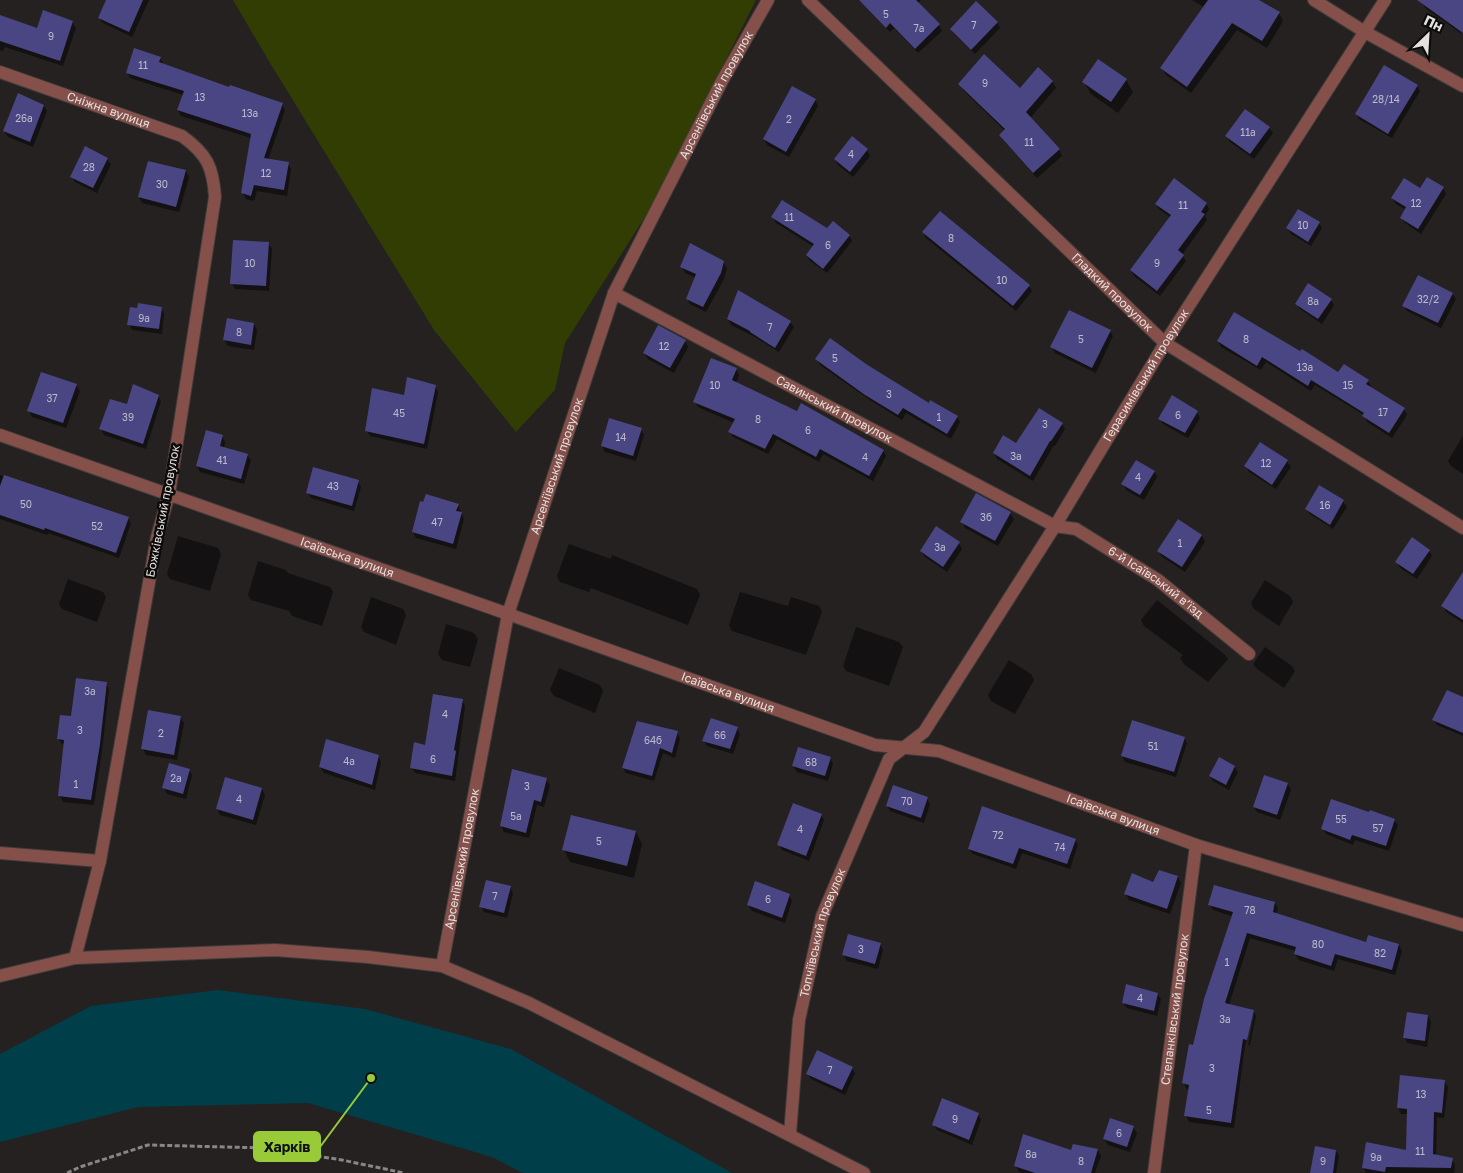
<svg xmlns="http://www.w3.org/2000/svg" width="1463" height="1173" viewBox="0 0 1463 1173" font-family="'Golos Text',sans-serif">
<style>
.green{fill:#323d03}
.water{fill:#003f49}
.shadow{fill:#0007}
.building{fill:#4a4684}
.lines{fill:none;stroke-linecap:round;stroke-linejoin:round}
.street-casing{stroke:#3f3c3b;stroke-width:14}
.path{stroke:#898686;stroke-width:3;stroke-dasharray:5 2.5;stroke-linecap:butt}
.street{stroke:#855049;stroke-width:12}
.labels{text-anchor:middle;stroke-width:5;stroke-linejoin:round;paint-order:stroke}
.number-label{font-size:10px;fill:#bdbac9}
.street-label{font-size:12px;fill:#e3e0e0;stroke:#0c0b0a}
.leader{fill:none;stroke:#98cb37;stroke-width:2}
.callout-dot{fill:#98cb37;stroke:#0c0b0a;stroke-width:2}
.callout{fill:#98cb37;stroke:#98cb37;stroke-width:2}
.callout-label{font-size:14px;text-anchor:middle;font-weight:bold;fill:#111}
</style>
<rect width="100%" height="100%" fill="#242120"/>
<polygon class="green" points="233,0 756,0 655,201 565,343 555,390 516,432 434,330 270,63"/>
<polygon class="water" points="218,990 365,1009 511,1049 732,1173 523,1173 492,1157 308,1103 138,1107 0,1142 0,1054 91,1006"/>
<g class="shadow">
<polygon points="107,0 149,0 132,37 103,23 99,18"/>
<polygon points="859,0 921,0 918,3 939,25 942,31 918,53 894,28 890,32"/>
<polygon points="1192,0 1256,0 1279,13 1283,21 1267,48 1237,30 1191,93 1166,75 1161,68 1204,7"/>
<polygon points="1423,0 1463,0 1462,34 1425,8 1422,2"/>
<polygon points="0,16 38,30 72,22 76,28 63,66 5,47 3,51 0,50"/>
<polygon points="997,22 1000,28 975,54 955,35 951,29"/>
<polygon points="160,58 163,64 230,89 282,104 285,110 268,160 288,164 291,169 287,196 257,191 254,201 246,199 243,193 251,138 181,116 178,110 183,95 130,78 127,72"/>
<polygon points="1126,80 1133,92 1118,113 1091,94 1084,82"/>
<polygon points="1052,81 1056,88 1030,118 1059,149 1062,156 1037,178 1004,141 1000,135 1005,131 964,91 960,84 1020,90"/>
<polygon points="1417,86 1420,91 1392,138 1359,119 1356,114"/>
<polygon points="815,100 818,106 789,157 767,145 764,139"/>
<polygon points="44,106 47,111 33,147 8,137 4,131"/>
<polygon points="1269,128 1273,133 1254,159 1230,142 1227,136"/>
<polygon points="867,150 870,156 853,177 838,165 835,159"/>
<polygon points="107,159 111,164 97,193 75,182 72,177"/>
<polygon points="186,171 189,177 179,212 142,203 139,197"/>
<polygon points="1443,188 1446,194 1421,234 1405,223 1401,218 1406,210 1396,204 1392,198 1421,190"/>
<polygon points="1206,203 1209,209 1205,216 1207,220 1182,255 1186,261 1160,296 1134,276 1131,270 1171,218 1159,209 1156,204"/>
<polygon points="773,217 849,235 852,241 827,273 810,261 807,255 814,247 776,223"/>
<polygon points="1319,223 1322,228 1311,246 1291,234 1287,228"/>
<polygon points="923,232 1029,286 1032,291 1016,311 926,238"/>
<polygon points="268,243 272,249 269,291 235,289 232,283"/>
<polygon points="723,262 727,268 724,279 706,312 690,304 687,299 696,278 685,273 682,267"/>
<polygon points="1452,294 1456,299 1441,328 1407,311 1404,306"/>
<polygon points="1331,300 1334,305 1322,324 1300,309 1297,304"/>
<polygon points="161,308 164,314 162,334 132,330 129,324"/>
<polygon points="728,319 790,322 794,327 779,352 753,336 731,325"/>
<polygon points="254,324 257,330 254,350 228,346 224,340"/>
<polygon points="1110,331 1113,336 1096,373 1055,353 1052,347"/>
<polygon points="685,341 688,347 674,373 648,359 644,353"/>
<polygon points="1218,341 1301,353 1339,374 1368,381 1371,386 1370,388 1404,409 1407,415 1392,438 1367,422 1364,415 1315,385 1311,391 1266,362 1261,370 1221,347"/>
<polygon points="817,359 865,365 929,404 957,417 960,422 951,439 906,413 902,420 870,400 820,365"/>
<polygon points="736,369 739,375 736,383 883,450 886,456 873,481 823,454 819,462 777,439 768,454 733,437 730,432 734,423 698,407 695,402"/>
<polygon points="76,385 80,391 66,428 32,417 29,411"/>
<polygon points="435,386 438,392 427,449 370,436 366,430 405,396"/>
<polygon points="158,396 161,401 146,449 104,435 101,429 128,406"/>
<polygon points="1197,412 1200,418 1188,438 1163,424 1160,419"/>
<polygon points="1062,424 1065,429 1055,446 1054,445 1033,481 997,459 994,453 1017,445"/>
<polygon points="641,429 644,435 636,461 605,452 602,446"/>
<polygon points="222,436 225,442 224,448 247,455 251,460 244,484 200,472 197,466"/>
<polygon points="1463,436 1463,474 1451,466 1448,461"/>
<polygon points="1261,444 1287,461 1291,467 1276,489 1249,472 1246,466"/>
<polygon points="1154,471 1157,477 1144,500 1126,490 1123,484"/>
<polygon points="0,475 128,518 131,523 119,558 48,533 47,535 0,519"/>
<polygon points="358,481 361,487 354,511 311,498 308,493"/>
<polygon points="1343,501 1347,507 1333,529 1310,514 1306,509"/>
<polygon points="458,505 464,519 456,549 416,538 413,532"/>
<polygon points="1010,513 1014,519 998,546 965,528 962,522"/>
<polygon points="1178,521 1202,536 1205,542 1185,572 1162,557 1159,551"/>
<polygon points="178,536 218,548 221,554 210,591 170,579 167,574"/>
<polygon points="959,543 962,549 947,572 925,557 921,551"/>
<polygon points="569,544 611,559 612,555 697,589 700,595 688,625 591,588 589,592 560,582 557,576"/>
<polygon points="1429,551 1432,556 1417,579 1400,568 1397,562"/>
<polygon points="258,561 286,570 288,573 330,587 333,592 322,626 292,616 289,611 251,600 248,595"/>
<polygon points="68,579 103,592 106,597 97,622 62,609 59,604"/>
<polygon points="1265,580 1290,596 1293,602 1279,626 1254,609 1251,603"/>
<polygon points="1463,580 1463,623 1446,612 1443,606"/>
<polygon points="740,592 788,606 791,597 819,606 822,612 806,655 732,631 729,625"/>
<polygon points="371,597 403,609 406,615 396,645 364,632 361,627"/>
<polygon points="1157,600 1224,654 1228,659 1208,682 1184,664 1180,658 1183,655 1144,626 1141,620"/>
<polygon points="446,624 474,633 478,639 470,667 442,660 438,654"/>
<polygon points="856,627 899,642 903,647 889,686 846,671 843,666"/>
<polygon points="1265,647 1292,666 1295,671 1284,688 1257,669 1253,664"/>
<polygon points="1009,660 1031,674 1034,680 1015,714 991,701 988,695"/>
<polygon points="559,668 600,685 603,691 595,713 554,696 550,690"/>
<polygon points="106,683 109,689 102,751 94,805 63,802 60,796 64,744 62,744 58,738 72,718"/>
<polygon points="1463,698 1463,736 1437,725 1433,719"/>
<polygon points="462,700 465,706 455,781 415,773 411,767"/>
<polygon points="180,717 184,723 177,760 146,755 143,749"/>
<polygon points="737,728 740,734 733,754 707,746 704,741"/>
<polygon points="677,733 680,738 675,758 663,753 654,781 626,773 623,768"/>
<polygon points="1184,738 1187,743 1176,777 1125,762 1122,756"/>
<polygon points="378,756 381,762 375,790 324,773 320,767"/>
<polygon points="830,758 833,764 828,781 797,772 793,766"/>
<polygon points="1234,766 1238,772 1229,790 1213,781 1210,776"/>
<polygon points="189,770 192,775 186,799 167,794 164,788"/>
<polygon points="546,779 550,785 544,807 537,805 529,838 504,832 501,826"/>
<polygon points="1288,784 1291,790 1280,820 1257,812 1254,807"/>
<polygon points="262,789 265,795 256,825 220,815 217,809"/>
<polygon points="927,798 930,804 924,823 890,811 887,805"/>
<polygon points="1370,814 1394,820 1398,825 1389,851 1355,840 1353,845 1326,834 1323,829"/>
<polygon points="821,815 824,820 809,861 782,850 779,845"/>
<polygon points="636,832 642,844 634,878 570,862 564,850"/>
<polygon points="1075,840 1078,845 1070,869 1022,853 1016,869 973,854 969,849"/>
<polygon points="1178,877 1181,883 1170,914 1129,900 1126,894 1153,884"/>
<polygon points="510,887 513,893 507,918 484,912 481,906"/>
<polygon points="789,895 792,901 785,923 752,911 748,905"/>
<polygon points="1275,903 1278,908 1276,914 1367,944 1399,945 1402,951 1395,975 1338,959 1334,971 1299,960 1295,954 1296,951 1250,938 1229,1005 1253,1011 1256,1016 1250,1045 1248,1045 1254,1014 1252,1014 1245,1046 1234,1128 1189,1122 1186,1116 1190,1089 1187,1089 1184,1083 1232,916 1213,910 1210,905"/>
<polygon points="880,944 883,950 878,969 847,961 843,955"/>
<polygon points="1157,994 1161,999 1157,1016 1127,1008 1123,1003"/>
<polygon points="1428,1016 1431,1022 1427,1047 1408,1043 1404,1038"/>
<polygon points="852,1068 855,1073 845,1095 811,1079 808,1074"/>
<polygon points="1444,1081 1448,1087 1444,1118 1437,1117 1436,1156 1452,1159 1455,1165 1454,1173 1366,1173 1363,1168 1408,1151 1409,1114 1401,1114 1398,1108"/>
<polygon points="978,1114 981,1120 972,1145 937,1130 934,1125"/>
<polygon points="1133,1127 1137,1133 1130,1152 1108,1145 1104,1139"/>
<polygon points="1074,1145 1098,1150 1101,1156 1095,1173 1023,1173 1019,1172 1016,1166 1072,1152"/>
<polygon points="1336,1151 1339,1156 1336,1173 1312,1173"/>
</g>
<g class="building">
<polygon points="106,0 143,0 129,32 98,18"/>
<polygon points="859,0 916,0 940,24 915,49 890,23 886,28"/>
<polygon points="1208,0 1259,0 1280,12 1262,41 1232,23 1187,87 1160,68"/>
<polygon points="1417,0 1463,0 1463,33"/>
<polygon points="976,1 998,22 971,50 950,29"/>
<polygon points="43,10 73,21 60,61 0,41 0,15 37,28"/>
<polygon points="134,48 161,57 159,62 229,87 230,85 283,103 264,158 289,162 284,190 254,185 251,196 241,193 251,134 177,110 184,91 126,73"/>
<polygon points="984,54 1020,88 1038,67 1053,81 1026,112 1060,149 1033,173 999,135 1005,129 958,84"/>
<polygon points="1098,59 1127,79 1111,102 1082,82"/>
<polygon points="1384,65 1418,85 1388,134 1355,114"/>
<polygon points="792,86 816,99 786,152 763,139"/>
<polygon points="18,93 44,105 30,142 3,131"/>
<polygon points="1245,109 1270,127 1250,154 1225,136"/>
<polygon points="852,136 868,149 850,172 834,159"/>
<polygon points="85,146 108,158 93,188 70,177"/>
<polygon points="148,161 186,170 176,207 138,197"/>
<polygon points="1427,177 1444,187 1418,229 1400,218 1406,207 1391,198 1404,178 1420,188"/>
<polygon points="1174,178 1207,203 1201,212 1205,214 1178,250 1184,255 1157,291 1130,270 1171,215 1155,204"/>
<polygon points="782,200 827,228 833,221 850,235 823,269 806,255 814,244 771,217"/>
<polygon points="1298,209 1320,222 1308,242 1286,228"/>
<polygon points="940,211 1030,285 1013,306 922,232"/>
<polygon points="233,240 269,242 266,286 230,284"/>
<polygon points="690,243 724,261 721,273 703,307 686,299 696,274 680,267"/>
<polygon points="1418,275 1453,293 1438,323 1402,306"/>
<polygon points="1308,283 1332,299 1318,319 1295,304"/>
<polygon points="738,290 791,321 775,348 750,332 750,331 727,319"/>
<polygon points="138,303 162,307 159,329 127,325 130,307 137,308"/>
<polygon points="1069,310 1111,330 1092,368 1050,347"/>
<polygon points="1234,312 1300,351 1302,349 1338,372 1344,364 1369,380 1366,384 1405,408 1389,433 1362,416 1364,413 1311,380 1308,386 1262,357 1257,366 1217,341"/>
<polygon points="227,318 254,323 251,345 223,340"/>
<polygon points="658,325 686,340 670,368 643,353"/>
<polygon points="830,338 866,364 929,403 930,400 958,416 947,434 903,408 898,415 865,395 815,359"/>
<polygon points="711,358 737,368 732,380 797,411 801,403 884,450 869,476 820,449 816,457 773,434 765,449 728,432 735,419 693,402"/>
<polygon points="41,372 77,384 63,423 27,411"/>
<polygon points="407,377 436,385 424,444 365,431 372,388 404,395"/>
<polygon points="133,384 159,395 143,444 99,429 110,399 127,404"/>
<polygon points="1172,395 1198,411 1185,433 1158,419"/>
<polygon points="1039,408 1063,423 1051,441 1050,441 1030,476 993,453 1003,435 1016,443"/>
<polygon points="609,418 642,428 633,456 601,446"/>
<polygon points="206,430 223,435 220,446 248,454 241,479 196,466"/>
<polygon points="1260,442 1288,460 1272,485 1244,466"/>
<polygon points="1136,460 1155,471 1140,495 1121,484"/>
<polygon points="313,467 359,480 352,506 306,493"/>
<polygon points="4,475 129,517 116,553 45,528 44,530 0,515 0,486"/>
<polygon points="1319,485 1344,500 1330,525 1305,509"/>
<polygon points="976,493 1011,512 995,541 960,522"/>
<polygon points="426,494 459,504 456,511 462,512 453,544 412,532 420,501 423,502"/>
<polygon points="1178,519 1202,535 1182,567 1157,551"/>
<polygon points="936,526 960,542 943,567 920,551"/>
<polygon points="1412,537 1430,550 1413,574 1395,562"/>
<polygon points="1463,572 1463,620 1441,606"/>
<polygon points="76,678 107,682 100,744 91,800 58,796 64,740 57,739 60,715 71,716"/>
<polygon points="1447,690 1463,697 1463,733 1432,720"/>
<polygon points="433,694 463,699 454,750 456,751 452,776 410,768 414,742 425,745"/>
<polygon points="148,710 181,716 174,755 141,749"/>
<polygon points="711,718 738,727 730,749 702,741"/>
<polygon points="1132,720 1185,737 1174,772 1121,756"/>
<polygon points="637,721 678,731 672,753 660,748 652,776 622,768"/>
<polygon points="326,739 379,755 372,785 319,767"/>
<polygon points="798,747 831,757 825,776 792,766"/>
<polygon points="1219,757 1235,766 1226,785 1209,776"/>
<polygon points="169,763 190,769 183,794 162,788"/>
<polygon points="512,769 547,778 541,802 534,800 526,833 500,826"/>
<polygon points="1264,775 1288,783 1277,815 1253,807"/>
<polygon points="225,777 262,788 253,820 216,809"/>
<polygon points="893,785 928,797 921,818 886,806"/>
<polygon points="1331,799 1369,812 1370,810 1395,819 1386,846 1352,835 1350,840 1321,829"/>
<polygon points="793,803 822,814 806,856 777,845"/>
<polygon points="982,806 1076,839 1067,864 1019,848 1013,864 968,849"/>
<polygon points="571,815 636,831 627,866 562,850"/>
<polygon points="1159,870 1178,876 1167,909 1124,894 1132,873 1153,882"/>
<polygon points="486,880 511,886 504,913 479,907"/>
<polygon points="755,881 790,894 782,918 747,905"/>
<polygon points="1214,885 1275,902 1273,912 1366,942 1368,935 1399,944 1392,970 1335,954 1331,966 1294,954 1296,947 1247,933 1225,1003 1254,1010 1247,1040 1243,1039 1231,1123 1184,1116 1189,1085 1182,1083 1189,1044 1193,1045 1204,999 1233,912 1208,905"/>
<polygon points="848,934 881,943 875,964 842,955"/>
<polygon points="1126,984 1158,993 1154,1011 1122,1003"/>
<polygon points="1407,1012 1428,1015 1425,1041 1403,1038"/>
<polygon points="817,1050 853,1067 842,1090 806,1074"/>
<polygon points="1400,1075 1445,1080 1442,1113 1434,1112 1433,1154 1453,1158 1451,1168 1386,1167 1385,1172 1362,1168 1366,1142 1406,1150 1407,1109 1397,1108"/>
<polygon points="942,1098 979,1113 969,1140 932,1125"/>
<polygon points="1110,1118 1134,1126 1127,1147 1103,1139"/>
<polygon points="1023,1134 1071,1150 1073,1144 1098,1149 1091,1173 1035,1173 1014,1166"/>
<polygon points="1315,1146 1336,1150 1333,1173 1310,1173"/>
</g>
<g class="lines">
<g class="street-casing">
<g id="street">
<path id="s1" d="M 808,0 L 1165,343 L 1463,528"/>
<polyline points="1314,0 1365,32 1463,86"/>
<path id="s2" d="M 0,72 L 182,136 C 207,154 213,167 215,197 L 169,494 L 157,537 L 100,861 L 75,958 L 0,976"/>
<path id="s3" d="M 614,293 L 1055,526 L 1076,529 L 1158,580 L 1249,654"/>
<path id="s4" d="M 0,435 L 508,614 L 875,745 L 939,751 L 1196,845 L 1463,925"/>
<polyline points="0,853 100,861"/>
<polyline points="75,958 275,950 368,957 442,966 529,1003 864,1173"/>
<path id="s5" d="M 442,966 L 508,614 L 614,293 L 722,81 L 768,0"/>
<path id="s6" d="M 790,1134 L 799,1020 L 822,916 L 889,759 L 924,732 L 1055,526 L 1165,343 L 1385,0"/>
<path id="s7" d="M 1154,1173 L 1196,845"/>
</g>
</g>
<polyline class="path" points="67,1173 80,1167 148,1145 266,1148 342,1160 404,1173"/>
<use href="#street" class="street"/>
</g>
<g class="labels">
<g class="number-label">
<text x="886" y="18">5</text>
<text x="974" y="29">7</text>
<text x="919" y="32">7а</text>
<text x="51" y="40">9</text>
<text x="143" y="69">11</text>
<text x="985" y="87">9</text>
<text x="200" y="101">13</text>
<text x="1386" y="103">28/14</text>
<text x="250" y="117">13а</text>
<text x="24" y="122">26а</text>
<text x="789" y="123">2</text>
<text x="1248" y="136">11а</text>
<text x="1029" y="146">11</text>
<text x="851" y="158">4</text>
<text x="89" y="171">28</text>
<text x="266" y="177">12</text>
<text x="162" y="188">30</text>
<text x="1416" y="207">12</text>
<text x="1183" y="209">11</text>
<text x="789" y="221">11</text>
<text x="1303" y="229">10</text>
<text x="951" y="242">8</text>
<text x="828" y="249">6</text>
<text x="250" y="267">10</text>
<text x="1157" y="267">9</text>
<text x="1002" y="284">10</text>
<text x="1428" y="303">32/2</text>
<text x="1313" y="305">8а</text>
<text x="144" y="322">9а</text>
<text x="770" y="331">7</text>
<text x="239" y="336">8</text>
<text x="1081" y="343">5</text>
<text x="1246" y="343">8</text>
<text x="664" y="350">12</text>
<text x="835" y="362">5</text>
<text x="1305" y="371">13а</text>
<text x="715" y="389">10</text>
<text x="1348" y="389">15</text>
<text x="889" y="398">3</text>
<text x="52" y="402">37</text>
<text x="1383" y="416">17</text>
<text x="399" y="417">45</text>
<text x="1178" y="419">6</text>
<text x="128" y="421">39</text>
<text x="939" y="421">1</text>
<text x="758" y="423">8</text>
<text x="1045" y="428">3</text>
<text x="808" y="434">6</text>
<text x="621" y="441">14</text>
<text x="1016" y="460">3а</text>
<text x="865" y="461">4</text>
<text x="222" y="464">41</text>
<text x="1266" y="467">12</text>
<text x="1138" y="481">4</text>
<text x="333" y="490">43</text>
<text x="26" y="508">50</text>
<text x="1325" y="509">16</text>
<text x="986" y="521">3б</text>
<text x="437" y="526">47</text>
<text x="97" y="530">52</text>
<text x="1180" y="547">1</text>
<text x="940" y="551">3а</text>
<text x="90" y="695">3а</text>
<text x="445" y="718">4</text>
<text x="80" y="734">3</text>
<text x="161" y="737">2</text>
<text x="720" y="739">66</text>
<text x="653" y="744">64б</text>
<text x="1153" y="750">51</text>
<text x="433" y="763">6</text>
<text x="349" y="765">4а</text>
<text x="811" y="766">68</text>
<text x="176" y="782">2а</text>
<text x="76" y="788">1</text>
<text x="527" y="790">3</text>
<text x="239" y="803">4</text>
<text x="907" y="805">70</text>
<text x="516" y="820">5а</text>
<text x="1341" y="823">55</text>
<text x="1378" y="832">57</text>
<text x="800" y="833">4</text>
<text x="998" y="839">72</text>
<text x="599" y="845">5</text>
<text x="1060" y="851">74</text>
<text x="495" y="900">7</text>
<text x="768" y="903">6</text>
<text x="1250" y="914">78</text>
<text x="1318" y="948">80</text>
<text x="861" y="953">3</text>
<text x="1380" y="957">82</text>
<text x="1227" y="966">1</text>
<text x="1140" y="1002">4</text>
<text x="1225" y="1023">3а</text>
<text x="1212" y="1072">3</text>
<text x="830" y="1074">7</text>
<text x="1421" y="1098">13</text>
<text x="1209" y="1114">5</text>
<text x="955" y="1123">9</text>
<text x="1119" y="1137">6</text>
<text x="1420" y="1155">11</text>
<text x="1031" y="1158">8а</text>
<text x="1376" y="1161">9а</text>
<text x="1081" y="1165">8</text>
<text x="1323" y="1165">9</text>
</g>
<g class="street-label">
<text dy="4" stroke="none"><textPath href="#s5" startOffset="919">Арсеніївський провулок</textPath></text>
<text dy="4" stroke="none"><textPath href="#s2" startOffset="115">Сніжна вулиця</textPath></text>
<text dy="4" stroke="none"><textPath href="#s1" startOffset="422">Гладкий провулок</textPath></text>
<text dy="4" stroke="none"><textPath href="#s6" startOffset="856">Герасимівський провулок</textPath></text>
<text dy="4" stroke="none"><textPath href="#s3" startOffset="249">Савинський провулок</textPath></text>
<text dy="4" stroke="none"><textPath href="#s5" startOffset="514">Арсеніївський провулок</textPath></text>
<text transform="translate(163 511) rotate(-79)" y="4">Божківський провулок</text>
<text dy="4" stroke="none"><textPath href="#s4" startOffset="368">Ісаївська вулиця</textPath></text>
<text dy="4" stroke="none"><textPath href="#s3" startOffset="616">6-й Ісаївський в’їзд</textPath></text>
<text dy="4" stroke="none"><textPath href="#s4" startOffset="772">Ісаївська вулиця</textPath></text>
<text dy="4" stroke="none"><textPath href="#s4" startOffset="1178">Ісаївська вулиця</textPath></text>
<text dy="4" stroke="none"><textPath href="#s5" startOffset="109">Арсеніївський провулок</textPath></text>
<text dy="4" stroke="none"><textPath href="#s6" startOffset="205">Топчіївський провулок</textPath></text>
<text dy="4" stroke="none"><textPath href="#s7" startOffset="165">Степанківський провулок</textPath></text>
</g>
</g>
<path class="leader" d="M371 1078L320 1147"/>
<circle class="callout-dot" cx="371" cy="1078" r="5"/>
<rect class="callout" x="254" y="1132" width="66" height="29" rx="5"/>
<g class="callout-label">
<text x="287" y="1152">Харків</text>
</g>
<g transform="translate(1428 35) rotate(25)" stroke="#0c0b0a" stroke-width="4" paint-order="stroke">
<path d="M0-4L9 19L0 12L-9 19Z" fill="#e3e0e0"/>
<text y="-8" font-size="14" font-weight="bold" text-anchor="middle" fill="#e3e0e0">Пн</text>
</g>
</svg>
